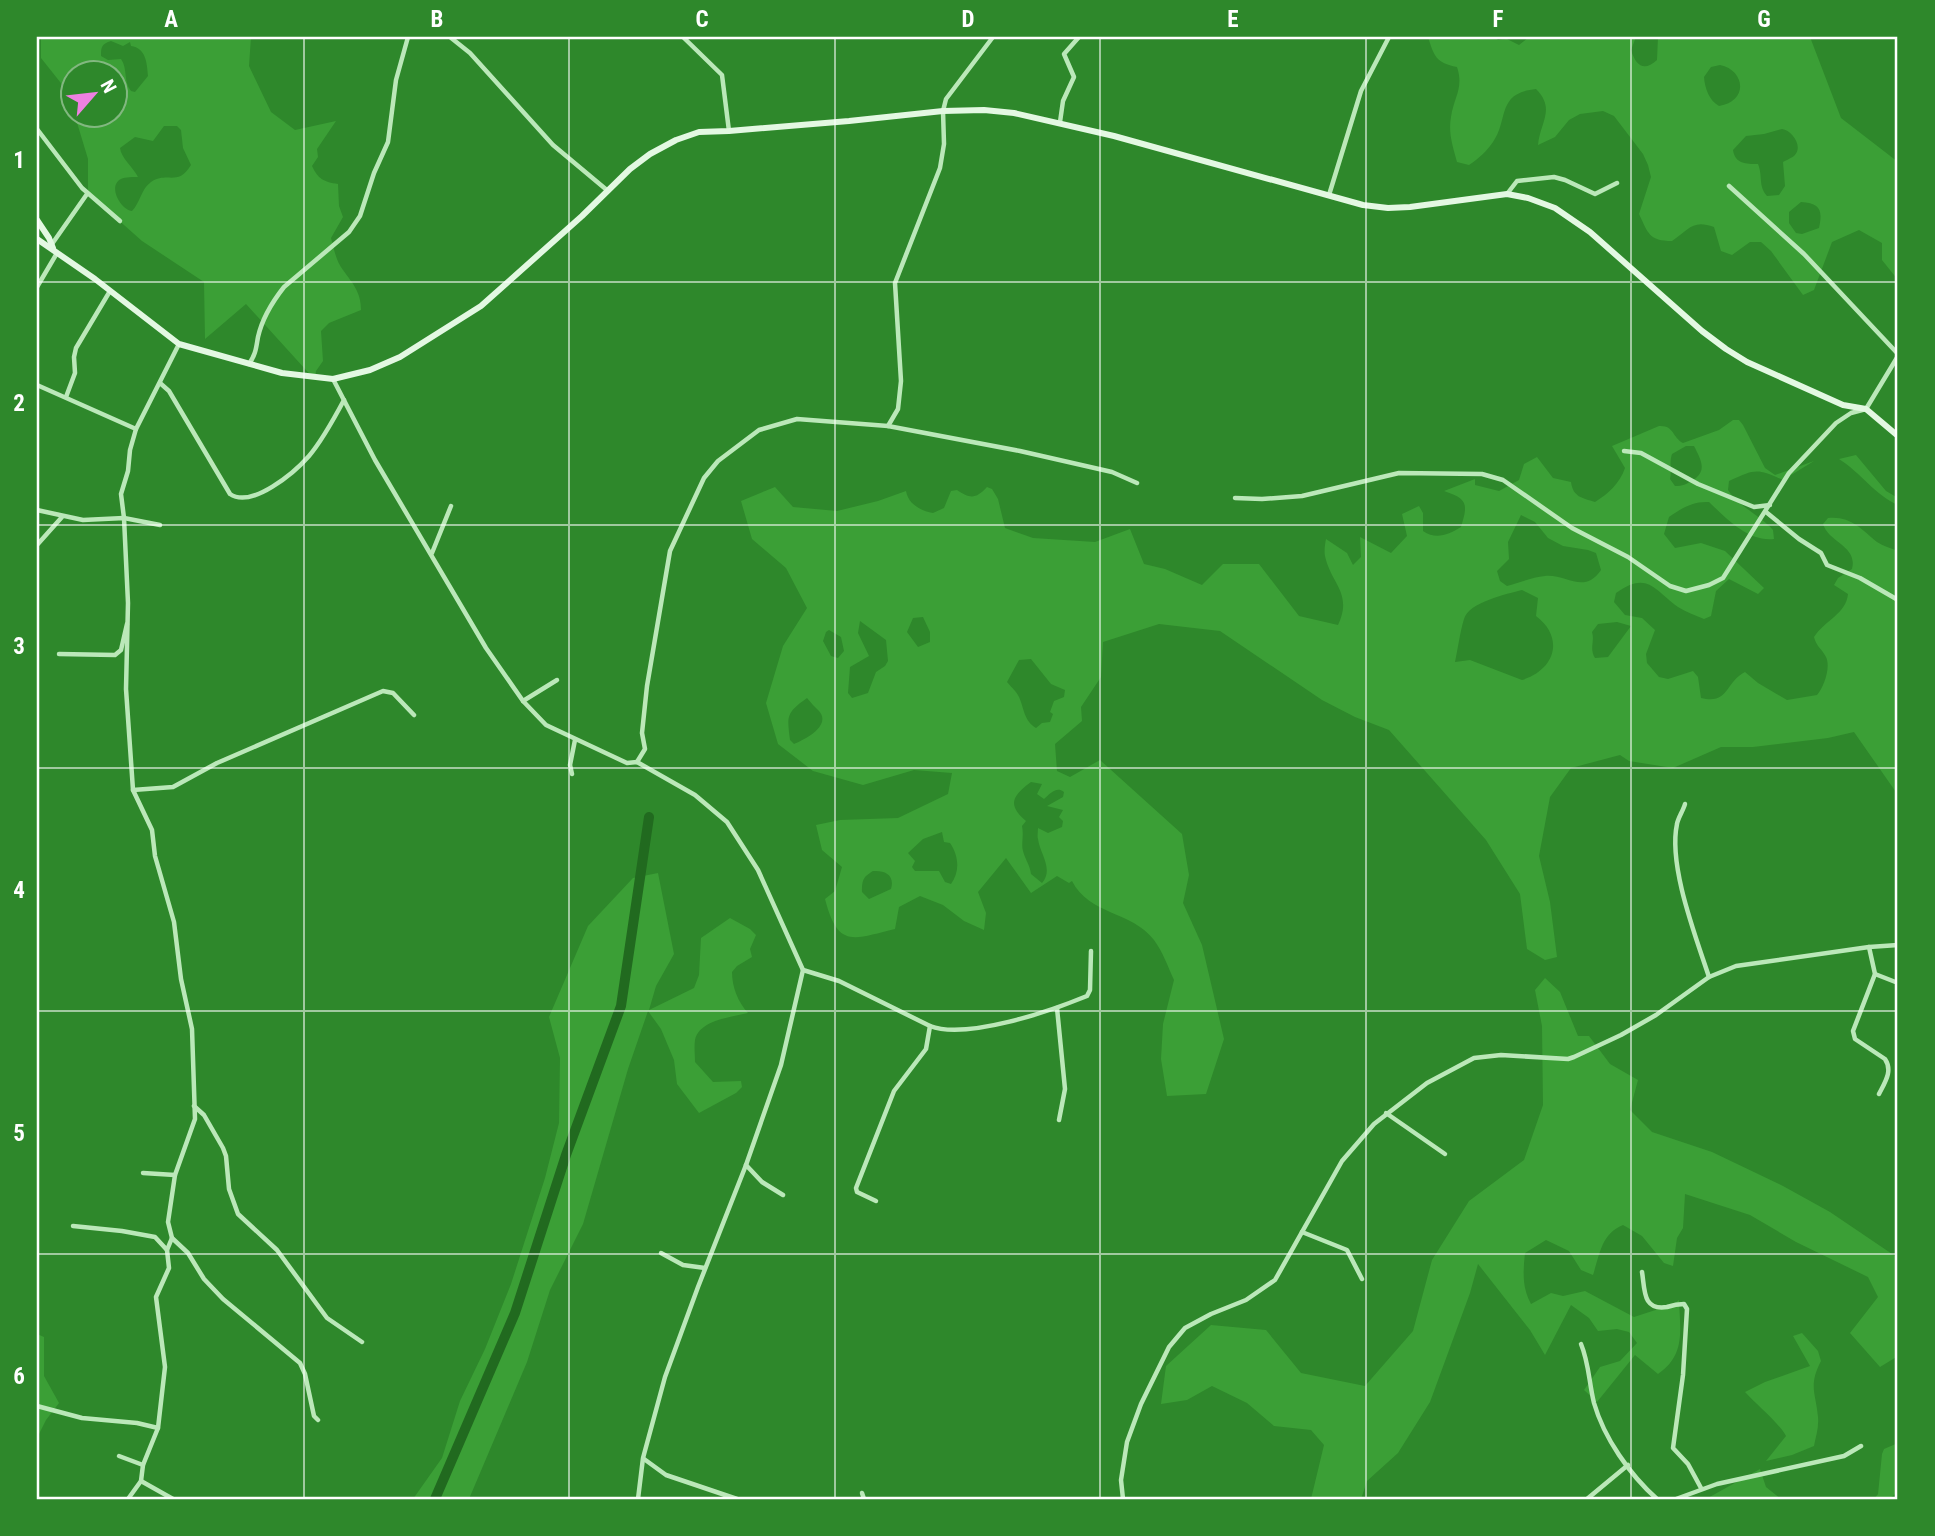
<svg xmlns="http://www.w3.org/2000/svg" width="1935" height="1536" viewBox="0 0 1935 1536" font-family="'Roboto Condensed',sans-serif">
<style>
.green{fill:#3b9f36;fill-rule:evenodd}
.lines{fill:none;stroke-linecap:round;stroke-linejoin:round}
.river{stroke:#216a1f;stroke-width:10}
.street{stroke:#bbe8b9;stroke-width:4.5}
.secondary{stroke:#e3f8e2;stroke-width:6}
.grid{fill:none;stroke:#fff;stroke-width:2;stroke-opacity:0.55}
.neatline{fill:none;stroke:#fff;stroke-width:2.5}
.grid-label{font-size:23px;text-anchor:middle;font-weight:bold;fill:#fff}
</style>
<rect width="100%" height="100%" fill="#2e882b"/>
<g class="green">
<path d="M 41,37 L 251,37 L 249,66 L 271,112 L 295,130 L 336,121 L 317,149 L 318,157 L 312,166 C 318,179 324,182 338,184 L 339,206 L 343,217 L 331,238 C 334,249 336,261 343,270 C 353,284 361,292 361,310 L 329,323 L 321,331 L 323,361 L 316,371 L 315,380 L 246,304 L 205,339 L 204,282 L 142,241 L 88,193 L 88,159 L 75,116 L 116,116 L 116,74 L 74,74 L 73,111 L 68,92 L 41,58 ZM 111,41 L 123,46 L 130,42 L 131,46 C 146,48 147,63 148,76 L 135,92 L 131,91 C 123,81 128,69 121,59 L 108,60 L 101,56 C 101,46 102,44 111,41 ZM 164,126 L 177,126 L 181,130 L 183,148 L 191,165 C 178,187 168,171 151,182 C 141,189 140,203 132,211 C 121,210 107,186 121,179 C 125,177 134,177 138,177 C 133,167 121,158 120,148 L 135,137 L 153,141 Z"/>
<path d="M 1428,37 L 1494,37 L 1498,40 L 1507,39 L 1519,45 L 1529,37 L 1636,37 L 1631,50 C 1636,66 1644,72 1657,60 L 1658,37 L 1810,37 L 1841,118 L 1898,162 L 1898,280 L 1882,260 L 1882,243 L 1859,230 L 1832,242 L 1814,290 L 1803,295 L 1771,251 L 1761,242 L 1750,242 L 1732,255 L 1721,251 L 1714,227 C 1692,219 1689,230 1672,241 C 1649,241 1648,233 1639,214 L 1651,177 L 1648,165 L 1643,154 L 1614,116 L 1603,111 L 1580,114 L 1569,120 L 1555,137 L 1538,145 C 1540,122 1556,109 1536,89 C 1496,93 1509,119 1493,142 C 1487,151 1478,159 1469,165 L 1457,162 C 1453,147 1448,133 1451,117 C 1454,97 1464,88 1457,67 C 1436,63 1434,56 1428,37 ZM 1720,65 C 1745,70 1749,101 1719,106 C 1709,100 1705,89 1704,77 L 1711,67 ZM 1782,129 C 1792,130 1804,147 1794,156 C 1793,157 1785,161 1783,162 L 1785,186 L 1779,195 L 1767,196 C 1758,186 1763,176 1758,164 C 1746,164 1735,164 1733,150 L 1746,136 L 1764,134 ZM 1801,202 C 1820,203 1823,210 1819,228 L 1802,234 L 1796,233 L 1789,223 L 1789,212 Z"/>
<path d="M 1733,420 L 1739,420 L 1743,425 L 1765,468 L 1775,475 L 1814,461 L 1783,480 C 1757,468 1755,469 1729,481 L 1728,490 C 1739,507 1760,515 1773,530 L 1774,539 C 1748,542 1726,518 1709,502 C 1693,501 1682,508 1669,517 L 1664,534 L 1675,548 L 1701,543 L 1725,551 L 1764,588 L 1758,594 L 1729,579 L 1716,591 L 1711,616 L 1704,619 C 1695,615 1686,612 1678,607 C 1653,589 1648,571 1616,593 L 1614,602 L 1625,615 L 1642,618 L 1655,630 L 1646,654 L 1647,663 L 1659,677 L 1668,679 L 1693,671 L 1698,677 L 1701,698 C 1729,705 1725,682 1745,672 L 1758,683 L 1787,700 L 1817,695 C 1824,687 1831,667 1826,657 C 1822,649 1816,646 1814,637 C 1825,620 1846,614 1848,594 L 1834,585 L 1838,578 L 1852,569 C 1858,546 1829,543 1823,524 L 1828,518 C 1851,516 1861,529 1877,542 C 1883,546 1891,548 1898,551 L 1896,591 L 1898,595 L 1898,795 L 1854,732 L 1828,738 L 1753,747 L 1721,747 L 1673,768 L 1629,761 L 1620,755 L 1571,768 L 1550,797 L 1539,856 L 1550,902 L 1557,957 L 1545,960 L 1527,949 L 1520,894 L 1486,840 L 1389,730 L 1355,717 L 1322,700 L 1220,631 L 1159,624 L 1103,642 L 1101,677 L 1081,707 L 1082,721 L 1055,744 L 1057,771 L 1070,777 L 1100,760 L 1182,834 L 1189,875 L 1183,903 L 1202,945 L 1224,1039 L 1206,1094 L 1167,1096 L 1161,1059 L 1163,1024 L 1174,980 C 1168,967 1163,952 1154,940 C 1132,911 1089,915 1072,881 L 1069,883 L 1057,876 L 1031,893 L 1006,858 L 978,892 L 986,913 L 984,930 L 964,921 L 943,905 L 920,896 L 899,907 L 895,929 C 853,939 838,949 825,899 L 835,891 L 842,867 L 822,850 L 816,825 L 840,820 L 898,818 L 948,794 L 952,773 L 914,770 L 863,785 L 813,771 L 778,744 L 766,703 L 783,646 L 807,608 L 786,568 L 752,539 L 741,501 L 775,487 L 793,507 L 837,511 L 878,501 L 906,491 C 908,504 921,511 933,513 L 944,508 L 951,491 L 957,490 C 970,499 976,499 987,487 L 992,489 L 998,499 L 1005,528 L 1033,538 L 1095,542 L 1130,529 L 1144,564 L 1165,569 L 1202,585 L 1223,564 L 1259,564 L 1299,616 L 1338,625 C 1353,593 1331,584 1325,556 C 1324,551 1325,544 1326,539 L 1347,553 L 1353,565 L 1361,557 L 1360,537 L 1391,553 L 1407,536 L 1402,514 L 1419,506 L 1423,513 L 1423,531 C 1436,540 1448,535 1461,527 C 1468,504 1468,499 1444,491 L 1475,479 L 1475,485 L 1499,491 L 1519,480 L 1524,464 L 1537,457 L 1553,478 L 1571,482 C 1573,497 1582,498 1595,502 C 1608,494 1620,483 1625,468 L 1612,446 L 1659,426 C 1674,425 1672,437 1683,443 L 1719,430 ZM 1686,446 L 1694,446 C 1701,460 1708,471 1692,481 C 1686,484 1683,486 1675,486 L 1670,479 C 1672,470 1669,463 1672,454 ZM 1521,515 L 1535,522 L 1548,538 L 1563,546 L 1588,550 L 1596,553 L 1601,570 C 1584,595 1567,574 1545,576 C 1532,577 1519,583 1507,586 L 1500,581 L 1497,571 L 1509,559 L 1508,542 ZM 1522,590 L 1538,598 L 1536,616 C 1565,638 1555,670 1522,680 L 1470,660 L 1455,662 C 1458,648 1460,632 1464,619 C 1469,602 1507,594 1522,590 ZM 923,617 L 930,632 L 930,642 L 918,647 L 907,632 L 913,618 ZM 860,621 L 886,640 L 888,661 L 885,666 L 876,672 L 868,693 L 852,698 L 848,693 L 850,667 L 869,656 L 858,633 ZM 1617,622 L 1631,626 L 1608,657 L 1595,658 C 1589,649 1595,641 1592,632 L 1598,624 ZM 829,630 L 841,637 L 844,651 L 838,658 L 831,656 L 823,641 L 826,632 ZM 1031,659 L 1051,684 L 1065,690 L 1064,697 L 1054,701 L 1050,712 L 1053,714 L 1050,722 L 1042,723 L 1036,728 C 1024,721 1024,708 1019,697 C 1017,692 1010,686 1007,682 L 1019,660 ZM 807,698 C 811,703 815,707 819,711 C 832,726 804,740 794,744 L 790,740 C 787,716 786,713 807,698 ZM 1031,782 L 1042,784 L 1037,794 L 1044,799 C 1050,794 1056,786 1064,792 L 1063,797 L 1047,806 L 1063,810 L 1059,817 L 1063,821 L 1062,827 L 1048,833 L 1038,828 C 1038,832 1037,836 1038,839 C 1040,854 1054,869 1042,883 L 1031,874 C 1030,865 1025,859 1023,851 C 1021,845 1024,835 1022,826 L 1026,821 C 1007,805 1012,796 1031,782 ZM 942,832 L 944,842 L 950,843 C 959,856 960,872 951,884 L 945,882 L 939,871 L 915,871 L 912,867 L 915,861 L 908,853 L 923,839 ZM 873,871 C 885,870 895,875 891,889 L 869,899 L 862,892 C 862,880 863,877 873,871 Z"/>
<path d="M 1856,455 L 1886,491 L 1898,498 L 1898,505 C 1875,495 1861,473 1839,459 Z"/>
<path d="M 658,873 L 674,954 L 656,986 L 649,1010 L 694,988 L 699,975 L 701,938 L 730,918 L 750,929 L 756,935 L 750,949 L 752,957 L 737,966 L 732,972 C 732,987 738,1002 748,1013 C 732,1017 699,1020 695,1040 C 694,1047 695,1055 695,1062 L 713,1082 L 741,1081 L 742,1087 L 736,1093 L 699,1113 L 677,1084 L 674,1060 L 661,1029 L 648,1011 L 628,1069 L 583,1224 L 550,1290 L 527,1362 L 469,1499 L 413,1499 L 442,1458 L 460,1401 L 485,1349 L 511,1284 L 545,1178 L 559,1123 L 560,1058 L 549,1017 L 588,926 L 633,878 Z"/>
<path d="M 1545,978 L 1560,992 L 1578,1036 L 1589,1036 L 1610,1064 L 1638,1080 L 1630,1110 L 1652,1132 L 1712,1152 L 1783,1186 L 1830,1212 L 1898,1258 L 1898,1356 L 1880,1367 L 1850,1333 L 1878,1297 L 1868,1277 L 1796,1242 L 1750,1215 L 1685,1194 L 1683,1228 L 1677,1238 L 1673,1266 L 1664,1263 L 1642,1236 L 1623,1225 C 1601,1234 1600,1254 1593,1275 L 1581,1270 L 1569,1251 L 1546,1240 L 1525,1253 C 1523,1271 1522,1288 1531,1304 L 1551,1293 L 1563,1296 L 1585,1291 L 1634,1317 L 1674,1304 L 1679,1300 C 1680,1330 1686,1355 1658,1374 L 1635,1355 L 1597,1402 L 1584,1390 L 1600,1367 L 1620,1361 L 1637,1343 L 1629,1332 L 1617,1329 L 1598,1331 L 1589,1318 L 1571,1305 L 1545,1355 L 1530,1330 L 1478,1264 L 1470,1293 L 1430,1402 L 1398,1453 L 1367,1481 L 1361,1499 L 1311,1499 L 1324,1445 L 1311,1430 L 1274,1426 L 1247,1403 L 1212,1386 L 1187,1400 L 1161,1404 L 1166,1366 L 1211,1325 L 1266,1330 L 1301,1373 L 1365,1386 L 1413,1331 L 1432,1260 L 1469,1201 L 1524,1160 L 1543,1105 L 1542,1026 L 1535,990 Z"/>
<path d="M 1802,1333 L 1818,1351 L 1821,1361 C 1808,1386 1816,1393 1818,1417 C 1819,1427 1816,1436 1814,1446 L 1792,1455 L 1766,1461 L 1786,1436 C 1780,1424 1756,1404 1745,1392 L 1765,1382 L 1810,1366 L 1793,1336 Z"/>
<polygon points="37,1334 44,1337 44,1376 59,1403 46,1420 37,1438"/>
<path d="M 1898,1443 L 1898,1490 C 1892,1500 1885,1499 1874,1499 L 1878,1494 L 1882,1454 L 1884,1449 Z"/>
<polygon points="1760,1469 1766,1487 1781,1499 1706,1499"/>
</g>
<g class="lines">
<polyline class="river" points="435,1499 515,1313 566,1155 621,1006 649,817"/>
<g class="street">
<polyline points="450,37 470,53 553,145 608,191"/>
<polyline points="683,37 722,75 729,131"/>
<polyline points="1060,122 1063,101 1074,77 1064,54 1079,37"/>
<polyline points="37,129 82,188 120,221"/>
<polyline points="1729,186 1804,254 1898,354"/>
<polyline points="1507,194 1517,181 1554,177 1565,180 1595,194 1617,183"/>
<polyline points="1329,195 1361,91 1389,37"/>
<polyline points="52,244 87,194"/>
<polyline points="37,287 57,253"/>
<path d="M 249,364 C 256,354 256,348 258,337 C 262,319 273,301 284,287 L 349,232 L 360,216 L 374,173 L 388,142 L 396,80 L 408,37"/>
<polyline points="333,379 375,460 486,648 523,701 546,725 627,763 637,762 695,795 727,822 758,870 803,970 781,1065 746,1165 698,1287 665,1377 643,1458 638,1499"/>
<path d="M 160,383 L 169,391 L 230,494 C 252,509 295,472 309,456 C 320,443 336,415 344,400"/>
<polyline points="37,385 136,429"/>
<polyline points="66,397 75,373 74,357 76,348 110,291"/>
<polyline points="888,426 898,409 901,381 895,283 940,168 944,144 943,111 946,99 993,37"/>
<polyline points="1624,451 1641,453 1698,484 1754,507 1770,505"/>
<polyline points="1235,498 1262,499 1302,496 1399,473 1482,474 1503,480 1572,528 1628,557 1670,586 1686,591 1709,585 1723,578 1789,473 1836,423 1851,413 1866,409 1898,356"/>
<polyline points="37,510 83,520 124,518 160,525"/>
<polyline points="1766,512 1799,539 1821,553 1827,565 1860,578 1898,600"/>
<polyline points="37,545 62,517"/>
<polyline points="432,553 451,506"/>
<polyline points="59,654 115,655 121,650 127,624"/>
<polyline points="523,701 557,680"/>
<polyline points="637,762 645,749 642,733 647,686 670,551 704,478 718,461 759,430 797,419 888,426 1020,451 1112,472 1137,483"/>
<polyline points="572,774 570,765 575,740"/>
<polyline points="133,790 173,787 217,763 383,691 393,693 414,715"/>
<path d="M 1685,804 C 1683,811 1678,818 1677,824 C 1668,866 1696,937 1709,977"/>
<path d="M 1869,947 L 1875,974 L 1853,1031 L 1855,1039 L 1885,1059 C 1893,1071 1885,1082 1879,1094"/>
<path d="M 803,970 L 839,981 L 930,1026 C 966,1040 1051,1011 1087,996 L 1090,990 L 1091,951"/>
<polyline points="1875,974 1898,983"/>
<polyline points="1057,1008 1065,1089 1059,1120"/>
<polyline points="194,1106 204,1115 223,1148 226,1156 229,1189 238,1214 277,1250 327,1318 362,1342"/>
<polyline points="1386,1113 1445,1154"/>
<polyline points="746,1165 762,1182 783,1195"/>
<polyline points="143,1173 175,1175"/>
<polyline points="876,1201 857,1192 856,1188 894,1091 926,1049 930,1026"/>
<polyline points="73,1226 122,1231 155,1237 167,1250"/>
<polyline points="1302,1232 1347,1250 1362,1279"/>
<polyline points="172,1238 188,1253 204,1279 223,1299 300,1363 305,1374 314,1416 318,1420"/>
<polyline points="661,1253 683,1265 705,1268"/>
<path d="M 1642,1272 C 1645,1289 1642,1311 1667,1307 C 1673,1305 1677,1304 1684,1304 L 1687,1309 L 1683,1375 L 1673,1448 L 1688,1464 L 1701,1488"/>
<path d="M 1581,1344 C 1589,1363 1589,1383 1594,1403 C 1604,1438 1630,1475 1657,1499"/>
<polyline points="37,1406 82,1418 137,1423 158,1428"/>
<polyline points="119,1456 143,1465"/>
<polyline points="644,1459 666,1475 737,1499"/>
<polyline points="141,1481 173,1499"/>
<polyline points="862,1493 864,1499"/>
<polyline points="128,1499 141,1481 143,1465 158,1428 165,1367 156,1297 169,1268 167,1250 172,1238 168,1222 175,1175 195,1119 192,1029 181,979 174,922 155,856 152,830 133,790 126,689 128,603 124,518 121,494 128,471 130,450 136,429 179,344"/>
<polyline points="1123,1499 1121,1480 1127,1442 1141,1404 1169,1347 1185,1328 1211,1314 1246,1300 1275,1280 1342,1161 1374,1124 1427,1083 1474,1058 1501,1055 1568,1059 1574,1057 1621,1035 1656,1015 1709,977 1736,966 1869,947 1898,945"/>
<polyline points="1587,1499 1628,1465"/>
<polyline points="1676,1499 1717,1484 1844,1456 1861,1446"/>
</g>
<g class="secondary">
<polyline points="37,220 49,238 53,248"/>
<polyline points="37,239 95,279 179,344 282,373 333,379 370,370 400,357 481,306 582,216 630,169 650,154 676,140 699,132 729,131 849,121 943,111 984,110 1014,113 1114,136 1363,205 1388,208 1410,207 1507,194 1528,198 1555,208 1590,232 1702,331 1726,349 1747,362 1843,405 1866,409 1898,436"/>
</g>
</g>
<path class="grid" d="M 304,37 L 304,1499M 569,37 L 569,1499M 835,37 L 835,1499M 1100,37 L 1100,1499M 1366,37 L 1366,1499M 1631,37 L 1631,1499M 37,282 L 1898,282M 37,525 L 1898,525M 37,768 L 1898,768M 37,1011 L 1898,1011M 37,1254 L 1898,1254"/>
<rect width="1935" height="1536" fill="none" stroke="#2e882b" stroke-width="77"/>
<g transform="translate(94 94) rotate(62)"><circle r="33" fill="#2e882b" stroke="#82b880" stroke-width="2"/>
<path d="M0-5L12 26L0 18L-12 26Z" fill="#ee81e1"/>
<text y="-10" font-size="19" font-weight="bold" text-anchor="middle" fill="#ffffff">N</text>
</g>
<rect x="38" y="38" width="1858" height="1460" class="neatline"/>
<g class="grid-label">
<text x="171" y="27">A</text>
<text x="437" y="27">B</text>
<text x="702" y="27">C</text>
<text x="968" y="27">D</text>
<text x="1233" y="27">E</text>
<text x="1498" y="27">F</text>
<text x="1764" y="27">G</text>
<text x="19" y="168">1</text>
<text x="19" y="411">2</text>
<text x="19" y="654">3</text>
<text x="19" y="898">4</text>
<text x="19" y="1141">5</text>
<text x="19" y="1384">6</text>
</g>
</svg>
